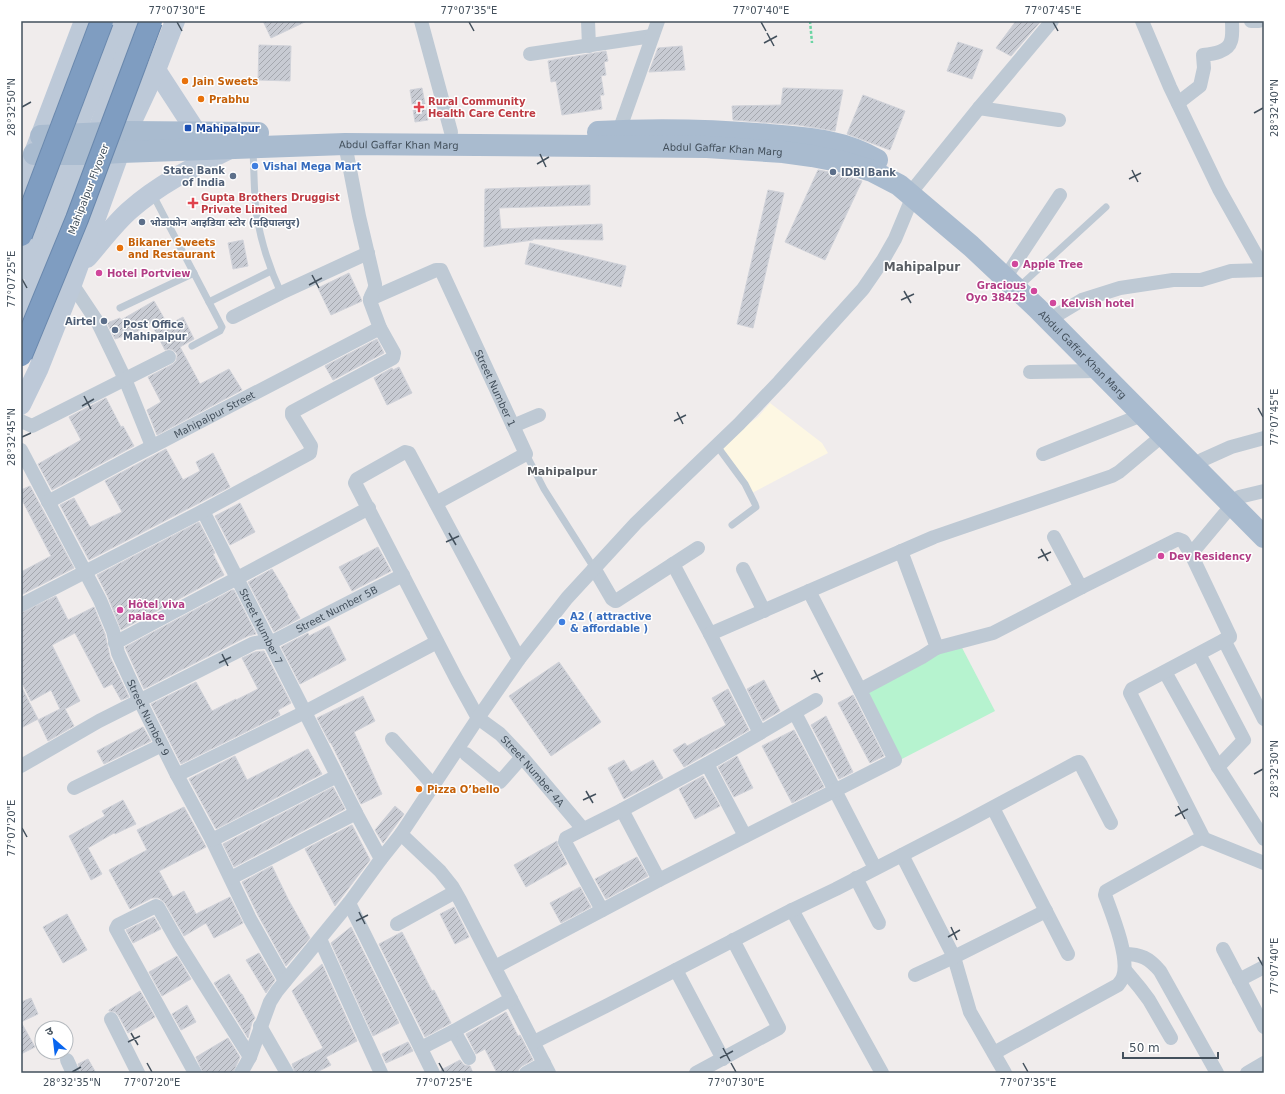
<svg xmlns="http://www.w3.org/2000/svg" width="1285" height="1094" viewBox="0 0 1285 1094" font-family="'DejaVu Sans','Noto Sans Devanagari',sans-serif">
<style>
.commercial{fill:#fdf7e3}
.green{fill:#b6f3cf}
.building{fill:url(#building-hatch);stroke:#d0d2d9}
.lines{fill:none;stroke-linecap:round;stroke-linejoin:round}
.path{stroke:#6bd4a3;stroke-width:2.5;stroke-dasharray:3 2;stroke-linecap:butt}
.lane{stroke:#bec9d4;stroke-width:7}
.street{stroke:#bec9d4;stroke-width:14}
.secondary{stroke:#bdc9d8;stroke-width:20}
.primary{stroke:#a9bbcf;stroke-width:22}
.highway-bridge-casing{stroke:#6a88ad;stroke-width:24;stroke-linecap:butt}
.highway-bridge{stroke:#7f9dc1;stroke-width:22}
.ticks{fill:none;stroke:#43505c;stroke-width:1.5}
.food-dot{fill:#e8710a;stroke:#fff;stroke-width:1.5}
.health-dot{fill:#e0444e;stroke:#fff;stroke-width:1.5}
.transit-dot{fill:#1a4fb4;stroke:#fff;stroke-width:1.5}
.shop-dot{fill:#3f7fe0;stroke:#fff;stroke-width:1.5}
.service-dot{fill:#5c6f8a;stroke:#fff;stroke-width:1.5}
.hotel-dot{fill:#d1479c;stroke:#fff;stroke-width:1.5}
.labels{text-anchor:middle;stroke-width:3;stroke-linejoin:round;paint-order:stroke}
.food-label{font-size:10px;font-weight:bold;fill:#c56008;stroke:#fff;text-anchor:start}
.health-label{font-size:10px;font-weight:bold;fill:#be3a42;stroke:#fff;text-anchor:start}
.transit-label{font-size:10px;font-weight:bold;fill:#164399;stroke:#fff;text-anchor:start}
.street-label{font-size:10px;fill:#43505c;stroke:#fff}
.shop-label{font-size:10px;font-weight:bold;fill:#366cbe;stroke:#fff;text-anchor:start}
.service-label{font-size:10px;font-weight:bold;fill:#4e5e75;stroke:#fff;text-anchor:start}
.hotel-label{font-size:10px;font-weight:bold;fill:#b23c85;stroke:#fff;text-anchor:start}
.neighbourhood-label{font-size:11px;font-weight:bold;fill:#595d63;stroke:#fff}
.quarter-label{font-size:12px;font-weight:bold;fill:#595d63;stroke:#fff}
.neatline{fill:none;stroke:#43505c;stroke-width:1.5}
.ticks-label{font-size:10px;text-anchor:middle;fill:#43505c}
</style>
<defs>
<pattern id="building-hatch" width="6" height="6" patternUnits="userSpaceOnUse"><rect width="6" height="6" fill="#c8cbd3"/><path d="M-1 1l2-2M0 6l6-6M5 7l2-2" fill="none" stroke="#a4a7ae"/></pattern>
</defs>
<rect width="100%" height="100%" fill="#f0ecec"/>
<polygon class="commercial" points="770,403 822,443 828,453 752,493 720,445 758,417"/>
<polygon class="green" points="958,640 995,711 898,761 860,690"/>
<g class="building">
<polygon points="263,21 307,21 271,38"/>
<polygon points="1016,21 1041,21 1011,56 996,48"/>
<polygon points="958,42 983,50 972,79 947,71"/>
<polygon points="259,45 291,46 290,81 258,80"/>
<polygon points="682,46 685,70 649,72 658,48"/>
<polygon points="606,51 608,61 604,62 606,75 601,76 604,95 600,95 602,109 562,115 556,81 551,82 548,61"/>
<polygon points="422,88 428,120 415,122 410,90"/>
<polygon points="783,88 843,90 835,131 798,125 733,120 732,106 781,105"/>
<polygon points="863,95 905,111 890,150 847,134"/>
<polygon points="818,170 840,174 862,181 825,260 785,242"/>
<polygon points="590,185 590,205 499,208 501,229 602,224 603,240 534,239 533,240 484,247 485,189"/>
<polygon points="768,190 784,193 753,328 737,324"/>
<polygon points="243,240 248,266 233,269 228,243"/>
<polygon points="530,243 626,266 621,287 525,264"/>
<polygon points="349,273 362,301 331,315 318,288"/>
<polygon points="154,301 168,325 183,317 194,339 180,347 200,384 229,369 242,390 157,435 147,410 161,402 148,377 173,364 176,361 177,357 177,354 173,350 169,349 165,350 151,323 136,332 115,339 107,323 120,318 121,320"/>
<polygon points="377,339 384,353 333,380 325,366"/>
<polygon points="399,367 412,393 387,405 374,378 392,368 393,370"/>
<polygon points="106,398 121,427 123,426 134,446 52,490 38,464 81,440 69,417"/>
<polygon points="166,449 183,480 200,471 196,462 213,453 230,487 89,560 60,505 74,498 90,527 122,512 105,481"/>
<polygon points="30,486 74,568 21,595 21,572 51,556 21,498 21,490"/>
<polygon points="240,503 255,532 230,545 215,516"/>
<polygon points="199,522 215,553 213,554 224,575 121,630 108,597 97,575"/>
<polygon points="378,547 391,571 352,591 339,567"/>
<polygon points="272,569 288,595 287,596 300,618 274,632 248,582"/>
<polygon points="232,590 234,590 256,634 248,636 144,689 125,647"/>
<polygon points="56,596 68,620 94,607 105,634 110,657 129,697 121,700 112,684 104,688 75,633 52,645 80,701 65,709 74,726 48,741 38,720 60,709 51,690 31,701 21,681 21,613"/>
<polygon points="329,626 346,660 300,684 281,647 308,633 309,636"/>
<polygon points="264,651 291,703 278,710 280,715 181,764 151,704 196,682 212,711 236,699 236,700 258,689 242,658 255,652"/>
<polygon points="559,662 601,722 551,756 509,696"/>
<polygon points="764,680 780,711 763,721 747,689"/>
<polygon points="21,686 38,719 21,728"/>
<polygon points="728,689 749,730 684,767 673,750 685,743 687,746 726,725 712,698"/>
<polygon points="853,695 884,756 870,763 838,703"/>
<polygon points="363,696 375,721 354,732 382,794 361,804 331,743 330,743 317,718"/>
<polygon points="826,716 853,772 839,779 811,725"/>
<polygon points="143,727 151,741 104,764 97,751"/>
<polygon points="794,730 824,787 792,803 762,746"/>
<polygon points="308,749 322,774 216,829 189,779 235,756 247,780"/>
<polygon points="737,756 753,788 734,797 718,767"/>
<polygon points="624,760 631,772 653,760 663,778 624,799 608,768"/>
<polygon points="703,776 720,806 695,819 679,789"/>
<polygon points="333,787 345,809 234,867 223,844"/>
<polygon points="123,800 136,824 115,834 114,833 88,848 102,874 91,880 69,836 105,816 102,811"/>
<polygon points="395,806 404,814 383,843 375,830"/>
<polygon points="184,807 206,847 159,871 173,897 184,891 196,914 230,897 243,923 214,938 206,923 184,936 165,903 159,898 152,898 130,909 109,870 147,850 137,830"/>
<polygon points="352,825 370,860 335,906 305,849"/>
<polygon points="557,841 558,846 567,864 526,887 514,865"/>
<polygon points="637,857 648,876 606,899 595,879"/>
<polygon points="272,866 288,899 310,938 286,966 258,915 242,882"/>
<polygon points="580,887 591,907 561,923 550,903"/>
<polygon points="454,907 469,937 455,944 440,914"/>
<polygon points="67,914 87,950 63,963 43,927"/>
<polygon points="154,917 161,929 133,943 126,930"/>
<polygon points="351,927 399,1023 373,1036 331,943"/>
<polygon points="402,932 432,991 434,990 451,1023 425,1037 379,944"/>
<polygon points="259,953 275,980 266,993 246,960"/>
<polygon points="177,956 191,979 162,996 149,972"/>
<polygon points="322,964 357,1041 326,1057 331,1065 315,1073 295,1073 292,1064 323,1048 292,991"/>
<polygon points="229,974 241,994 242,994 255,1018 252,1022 248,1038 214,983"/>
<polygon points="140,991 155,1017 128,1033 118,1015 115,1012 109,1011 109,1010"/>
<polygon points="31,998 38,1014 21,1022 35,1047 21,1054 21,1002"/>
<polygon points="187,1005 196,1022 181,1030 172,1014"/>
<polygon points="506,1012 518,1036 520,1035 533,1060 522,1066 519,1069 518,1073 497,1073 485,1049 476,1054 466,1034"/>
<polygon points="228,1038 240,1057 233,1073 203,1073 196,1057"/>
<polygon points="408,1042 413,1051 386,1063 382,1054"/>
<polygon points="88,1059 96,1073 81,1073 78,1064"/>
<polygon points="460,1060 464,1065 470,1066 473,1073 441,1073 441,1070"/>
</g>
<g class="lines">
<polyline class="path" points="810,21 812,43"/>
<g class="lane">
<path d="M 253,150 C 254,170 254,191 256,211 C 260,239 269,267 281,293"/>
<polyline points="153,195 222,327 220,331 192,346"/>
<polyline points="1022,284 1106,207"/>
<polyline points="209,302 271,271"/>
<polyline points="120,308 194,273"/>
<polyline points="717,446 745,484 755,504 756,507 732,525"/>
<polyline points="526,454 544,489 594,568"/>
</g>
<g class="street">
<polyline points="421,21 451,132"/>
<polyline points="588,21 589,46"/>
<polyline points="1142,21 1170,87 1219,189 1264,269"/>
<polyline points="1251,21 1259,21"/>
<polyline points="530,54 652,36"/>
<path d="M 1178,103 L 1200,86 L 1204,68 L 1203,55 C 1213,54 1228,52 1231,41 C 1233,35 1232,27 1232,21"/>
<polyline points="979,108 1059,120"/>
<polyline points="619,131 658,21"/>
<polyline points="916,186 979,108 1052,21"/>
<polyline points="1009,272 1060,195"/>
<polyline points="72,284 98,323 125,379 152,446"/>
<path id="s1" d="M 370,299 L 436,270 L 441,270 L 526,454 L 436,503"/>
<polyline points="1057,315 1082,300 1120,288 1173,280 1201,280 1231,271 1264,270"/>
<polyline points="233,317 281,293 368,253"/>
<polyline points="1030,372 1099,371"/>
<polyline points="21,421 32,426 169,357"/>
<polyline points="513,426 539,415"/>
<path id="s2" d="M 21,450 L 100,600 L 113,631 L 118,653 L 140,701 L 177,775 L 212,840 L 250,919 L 285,981"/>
<polyline points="1043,454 1142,415"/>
<polyline points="1202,460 1231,447 1264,438"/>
<polyline points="1239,497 1264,491"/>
<path id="s3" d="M 48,502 L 130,458 L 380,328"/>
<path id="s4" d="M 203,511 L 356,813 L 381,859"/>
<polyline points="1191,554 1232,505"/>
<polyline points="673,564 710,634 760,733"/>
<polyline points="594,568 612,599 615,601 616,601 698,548"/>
<polyline points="743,569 764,611"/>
<polyline points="809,591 860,690"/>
<path d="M 21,605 L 203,511 L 310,453 L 311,446 L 292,415 L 292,412 L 393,358 L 394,353 L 380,328 L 370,301 C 370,294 376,291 375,284 L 359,216 L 345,144"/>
<polyline points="710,634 934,537 1112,476 1119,472 1162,436"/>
<polyline points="1224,640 1264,719"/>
<polyline points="115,643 369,508"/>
<polyline points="936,648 993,633 1082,587"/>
<polyline points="1199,654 1244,740 1218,767"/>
<path id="s5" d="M 519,659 L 409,453 L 405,452 L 357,479 L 355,483 L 457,680 L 478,718 L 500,734 L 522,757 L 583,829"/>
<polyline points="1165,672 1218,767 1264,839"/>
<polyline points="795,713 875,868"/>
<polyline points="392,739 433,785"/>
<polyline points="466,754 500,782 522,757"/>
<polyline points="707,764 745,836"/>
<path id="s6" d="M 21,766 L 99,721 L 252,644 C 259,641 267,643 274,641 L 403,575"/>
<polyline points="177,775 305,712 437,642"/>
<polyline points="74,788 162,745"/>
<polyline points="993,808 1068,954"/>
<polyline points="622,810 659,880"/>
<polyline points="401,834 440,871 452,886 460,900 549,1073"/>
<polyline points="1202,838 1264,863"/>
<polyline points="212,840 337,776"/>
<polyline points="902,855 954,957 970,1012 1005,1073"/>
<polyline points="231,878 356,813"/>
<polyline points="856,878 879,923"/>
<polyline points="349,903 433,1073"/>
<polyline points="602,910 565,842 566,838 622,810 707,764 816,700"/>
<polyline points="792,910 882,1073"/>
<polyline points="397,924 455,892"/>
<polyline points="320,939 381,1073"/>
<polyline points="1223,949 1264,1027"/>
<path d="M 1124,954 C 1141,954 1149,958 1160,971 L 1217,1073"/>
<polyline points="495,967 659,880 895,760 860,690 922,657 936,648 936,645 901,551"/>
<polyline points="676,970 723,1059"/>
<polyline points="1125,970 1140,988 1149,1000 1171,1038"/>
<polyline points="915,975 954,957 1046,911"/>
<polyline points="1239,980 1264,967"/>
<polyline points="111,1019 138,1073"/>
<polyline points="260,1026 287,1073"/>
<polyline points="454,1031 469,1058"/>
<polyline points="534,1042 606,1006 792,910 836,889 962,824 1076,763 1079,762 1081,765 1111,823"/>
<polyline points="421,1048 454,1031 511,999"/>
<path d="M 994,1053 L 1118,985 C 1120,982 1122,980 1123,977 C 1130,958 1112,914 1105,895 L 1106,891 L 1203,837 L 1130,693 L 1132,689 L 1230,637 L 1230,636 L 1191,554 L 1183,541 L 1178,539 L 1082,587 L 1079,584 L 1054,537"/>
<polyline points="67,1060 73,1073"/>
<polyline points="195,1073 116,929 118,925 156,906 158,907 179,944 250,1057"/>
<polyline points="241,1073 250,1057 270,1002 277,991 349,903 381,859 401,834 478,718 519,659 567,598 636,523 739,424 779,382 863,289 883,260 895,239 913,196"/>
<polyline points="526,1073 544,1063"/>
<polyline points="696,1073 779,1028 733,940"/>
<polyline points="1247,1073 1264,1063"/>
</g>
<g class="secondary">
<polyline points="156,70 197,133"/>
<polyline points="21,187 84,21"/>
<path d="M 87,258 C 101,242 114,224 130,210 C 160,183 196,166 232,148"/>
<polyline points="21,270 120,21"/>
<polyline points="21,314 97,133 138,21"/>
<polyline points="21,405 38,370 72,284 127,132 156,70 175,21"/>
</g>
<g class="primary">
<path d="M 598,132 C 655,129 712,130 769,135 C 806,138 844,140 877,160"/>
<polyline points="41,136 127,132 258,133"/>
<path id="s7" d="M 34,154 L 88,154 L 121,152 L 345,144 L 707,147 L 783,152 L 812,156 L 843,162 L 872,171 L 899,185 L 971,246 L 1037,308 L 1264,537"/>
</g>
<g class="highway-bridge-casing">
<g id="highway-bridge">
<polyline points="21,235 102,21"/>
<polyline points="21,355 77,219 151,21"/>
</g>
</g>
<use href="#highway-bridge" class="highway-bridge"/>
</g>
<path class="ticks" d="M 177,22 L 182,31M 469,22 L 474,31M 761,22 L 766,31M 1053,22 L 1058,31M 767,33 L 774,46M 764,43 L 777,36M 22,107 L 31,102M 1254,113 L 1263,108M 540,154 L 546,167M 537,164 L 549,157M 1132,170 L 1138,182M 1129,179 L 1141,173M 312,275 L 319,288M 22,279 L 27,288M 309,285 L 322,278M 904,291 L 911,303M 901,300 L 914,294M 84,396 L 91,409M 82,406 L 94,399M 1258,408 L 1263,417M 677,412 L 683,424M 674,421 L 686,415M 22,437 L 31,433M 449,533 L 456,545M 446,542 L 459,536M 1041,549 L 1048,561M 1038,558 L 1051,552M 222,654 L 228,666M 219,663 L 231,657M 814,670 L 820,682M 811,679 L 823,673M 1254,774 L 1263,769M 586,791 L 593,803M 583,800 L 596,794M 1178,806 L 1185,819M 1175,816 L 1188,809M 22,828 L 27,837M 359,912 L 365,924M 356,921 L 368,915M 951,927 L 957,940M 948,937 L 960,930M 1258,957 L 1263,966M 131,1033 L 138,1045M 128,1042 L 140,1036M 723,1048 L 730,1061M 720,1058 L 733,1051M 147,1063 L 152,1072M 439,1063 L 444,1072M 731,1063 L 736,1072M 1023,1063 L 1028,1072M 72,1072 L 81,1067"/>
<g class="food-dot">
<circle cx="185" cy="81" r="4"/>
<circle cx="201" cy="99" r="4"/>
<circle cx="120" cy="248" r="4"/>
<circle cx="419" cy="789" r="4"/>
</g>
<g class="health-dot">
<path d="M417 101h4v4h4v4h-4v4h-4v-4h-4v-4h4z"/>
<path d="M191 197h4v4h4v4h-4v4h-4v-4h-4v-4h4z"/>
</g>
<rect class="transit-dot" x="184" y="124" width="8" height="8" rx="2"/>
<g class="shop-dot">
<circle cx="255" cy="166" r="4"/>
<circle cx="562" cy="622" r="4"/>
</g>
<g class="service-dot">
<circle cx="833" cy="172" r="4"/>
<circle cx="233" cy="176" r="4"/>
<circle cx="142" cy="222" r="4"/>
<circle cx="104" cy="321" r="4"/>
<circle cx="115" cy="330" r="4"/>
</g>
<g class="hotel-dot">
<circle cx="1015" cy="264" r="4"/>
<circle cx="99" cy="273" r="4"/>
<circle cx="1034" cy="291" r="4"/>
<circle cx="1053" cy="303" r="4"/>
<circle cx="1161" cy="556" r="4"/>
<circle cx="120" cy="610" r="4"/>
</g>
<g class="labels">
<g class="food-label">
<text x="193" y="85">Jain Sweets</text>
<text x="209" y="103">Prabhu</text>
<text x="128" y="246">Bikaner Sweets<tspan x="128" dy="12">and Restaurant</tspan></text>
<text x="427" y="793">Pizza O’bello</text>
</g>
<g class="health-label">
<text x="428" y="105">Rural Community<tspan x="428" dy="12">Health Care Centre</tspan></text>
<text x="201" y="201">Gupta Brothers Druggist<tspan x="201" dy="12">Private Limited</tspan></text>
</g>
<g class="transit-label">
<text x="196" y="132">Mahipalpur</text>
</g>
<g class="street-label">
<text dy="4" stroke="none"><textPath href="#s7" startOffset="365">Abdul Gaffar Khan Marg</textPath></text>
<text dy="4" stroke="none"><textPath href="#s7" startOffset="689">Abdul Gaffar Khan Marg</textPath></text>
<text transform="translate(88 189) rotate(-69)" y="4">Mahipalpur Flyover</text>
<text dy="4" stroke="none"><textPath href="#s7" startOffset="1121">Abdul Gaffar Khan Marg</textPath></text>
<text dy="4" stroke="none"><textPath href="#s1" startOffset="207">Street Number 1</textPath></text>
<text dy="4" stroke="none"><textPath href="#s3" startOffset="188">Mahipalpur Street</textPath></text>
<text dy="4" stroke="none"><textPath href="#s6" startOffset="354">Street Number 5B</textPath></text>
<text dy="4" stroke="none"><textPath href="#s4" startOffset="129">Street Number 7</textPath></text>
<text dy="4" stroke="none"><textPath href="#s2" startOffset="297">Street Number 9</textPath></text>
<text dy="4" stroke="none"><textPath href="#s5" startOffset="639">Street Number 4A</textPath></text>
</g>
<g class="shop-label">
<text x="263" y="170">Vishal Mega Mart</text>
<text x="570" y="620">A2 ( attractive<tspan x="570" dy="12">&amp; affordable )</tspan></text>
</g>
<g class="service-label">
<text x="225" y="174" text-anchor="end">State Bank<tspan x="225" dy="12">of India</tspan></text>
<text x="841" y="176">IDBI Bank</text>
<text x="150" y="226">भोडाफोन आइडिया स्टोर (महिपालपुर)</text>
<text x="96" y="325" text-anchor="end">Airtel</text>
<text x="123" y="328">Post Office<tspan x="123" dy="12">Mahipalpur</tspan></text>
</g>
<g class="hotel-label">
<text x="1023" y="268">Apple Tree</text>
<text x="107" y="277">Hotel Portview</text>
<text x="1026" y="289" text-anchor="end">Gracious<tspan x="1026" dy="12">Oyo 38425</tspan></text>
<text x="1061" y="307">Kelvish hotel</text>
<text x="1169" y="560">Dev Residency</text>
<text x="128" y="608">Hôtel viva<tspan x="128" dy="12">palace</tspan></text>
</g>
<g class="neighbourhood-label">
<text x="562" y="475">Mahipalpur</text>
</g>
<g class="quarter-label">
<text x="922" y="271">Mahipalpur</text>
</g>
</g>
<rect width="1285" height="1094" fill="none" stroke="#ffffff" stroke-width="44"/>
<g transform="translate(54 1040) rotate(332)"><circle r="19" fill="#ffffff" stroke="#b4b9be"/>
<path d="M0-3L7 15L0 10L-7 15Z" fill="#0865ef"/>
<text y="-6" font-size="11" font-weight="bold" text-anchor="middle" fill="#43505c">उ</text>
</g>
<path d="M1123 1052v6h95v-6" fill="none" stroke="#43505c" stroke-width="2"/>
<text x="1129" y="1052" font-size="12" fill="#43505c" stroke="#ffffff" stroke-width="3" paint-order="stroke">50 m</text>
<rect x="22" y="22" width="1241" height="1050" class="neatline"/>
<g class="ticks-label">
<text x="177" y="14">77°07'30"E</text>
<text x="469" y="14">77°07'35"E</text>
<text x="761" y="14">77°07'40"E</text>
<text x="1053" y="14">77°07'45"E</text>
<text transform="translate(11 107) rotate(-90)" y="4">28°32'50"N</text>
<text transform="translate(1274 108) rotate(-90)" y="4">28°32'40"N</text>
<text transform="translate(11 279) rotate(-90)" y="4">77°07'25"E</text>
<text transform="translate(1274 417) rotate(-90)" y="4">77°07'45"E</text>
<text transform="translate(11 437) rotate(-90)" y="4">28°32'45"N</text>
<text transform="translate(1274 769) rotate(-90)" y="4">28°32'30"N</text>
<text transform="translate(11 828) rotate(-90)" y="4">77°07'20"E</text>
<text transform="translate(1274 966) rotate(-90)" y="4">77°07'40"E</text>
<text x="72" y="1086">28°32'35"N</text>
<text x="152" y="1086">77°07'20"E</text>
<text x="444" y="1086">77°07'25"E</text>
<text x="736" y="1086">77°07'30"E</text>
<text x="1028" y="1086">77°07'35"E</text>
</g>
</svg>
